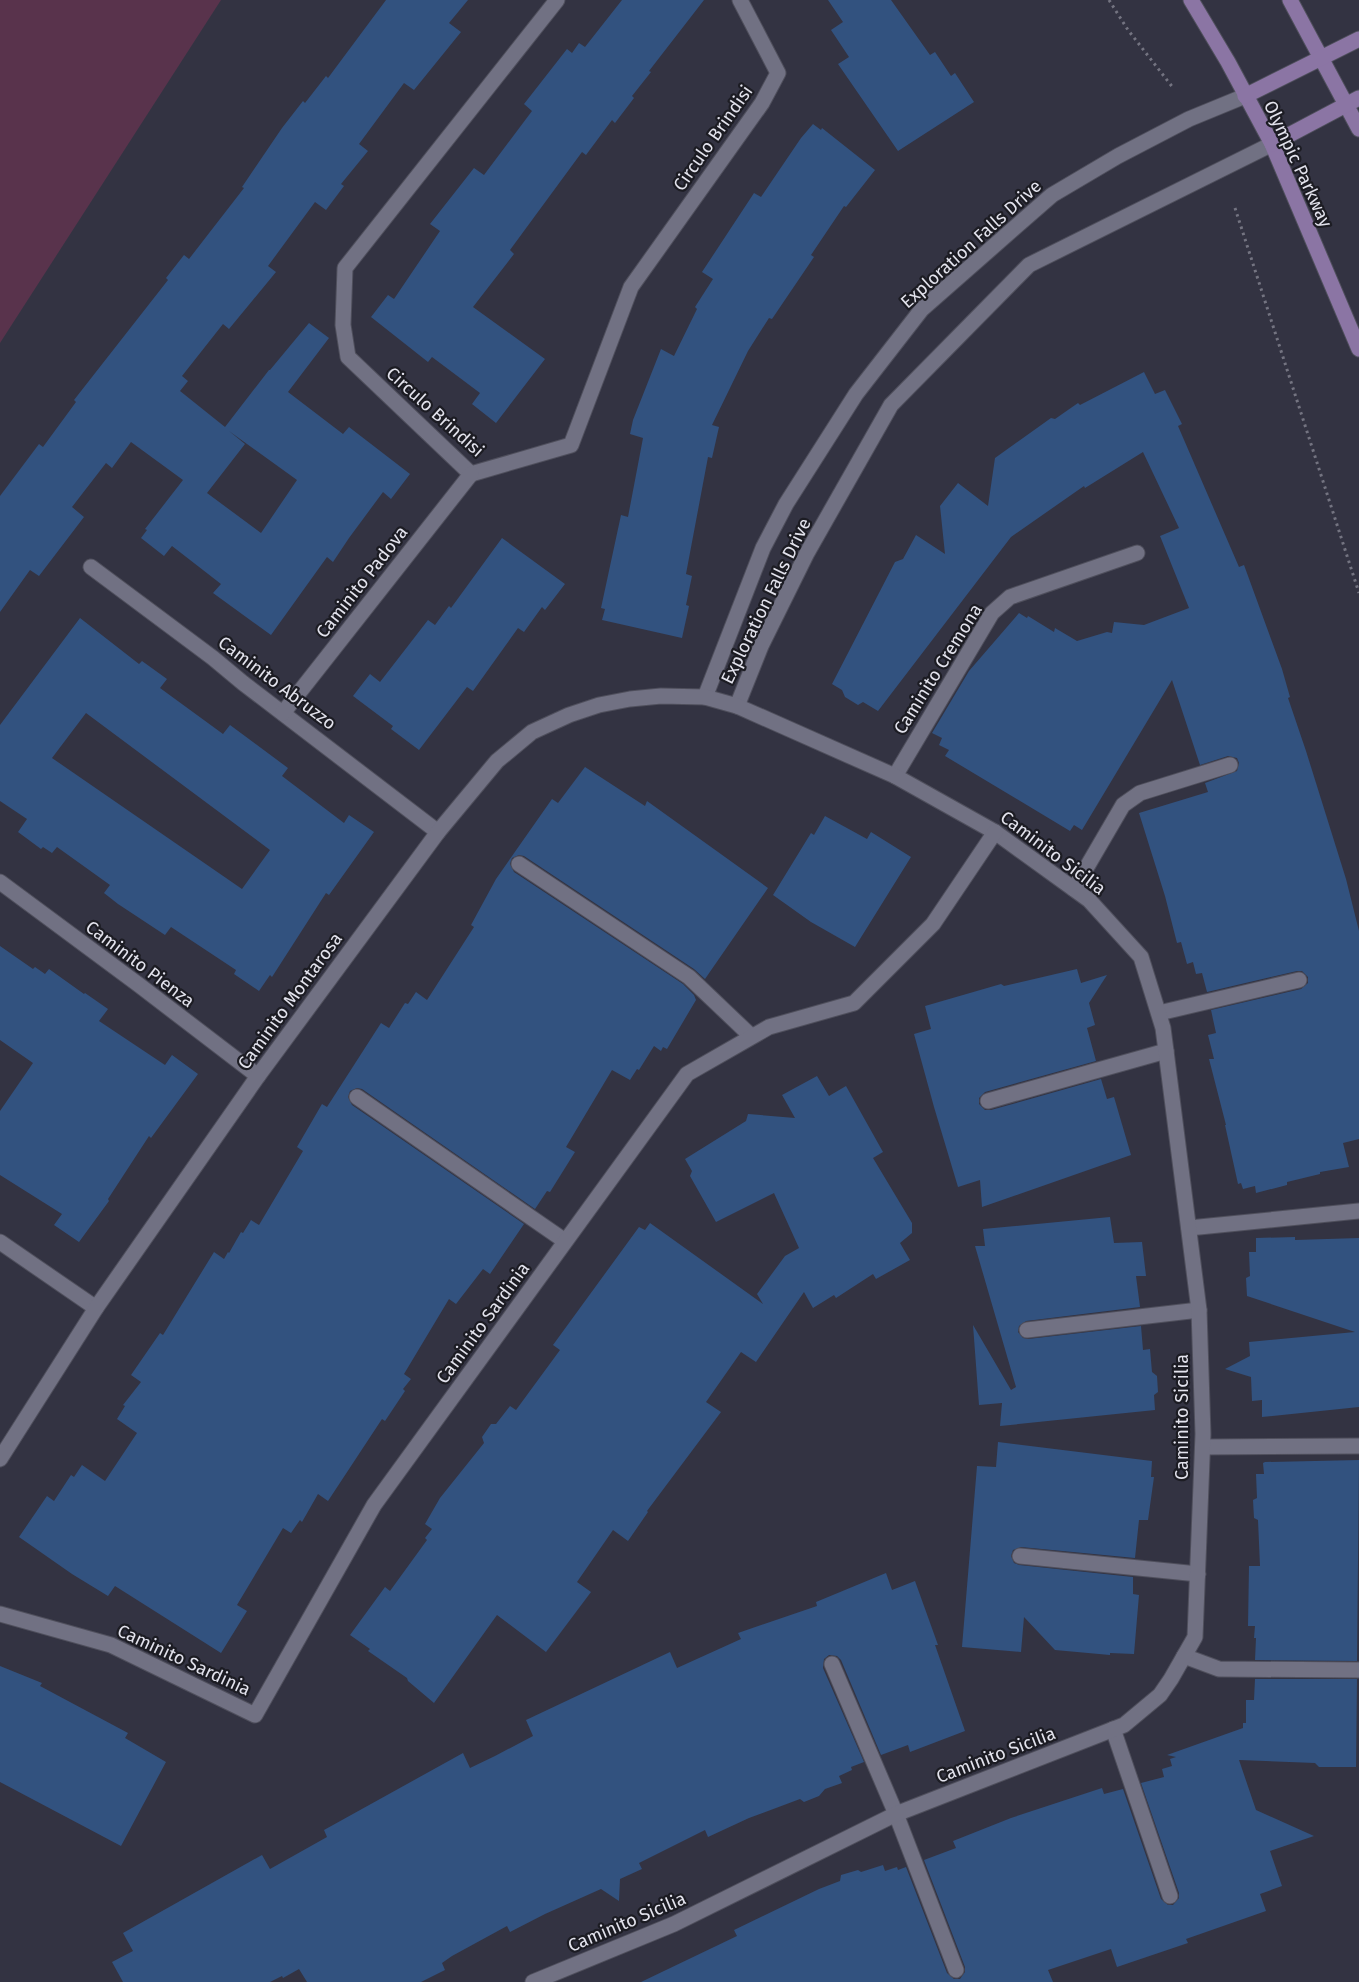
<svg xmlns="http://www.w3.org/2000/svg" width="1359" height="1982" viewBox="0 0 1359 1982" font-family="'Fira Sans',sans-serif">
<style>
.green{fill:#59334c}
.building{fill:#32527f;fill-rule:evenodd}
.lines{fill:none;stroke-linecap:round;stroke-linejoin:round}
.lane-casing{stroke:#4f4f5c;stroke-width:17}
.street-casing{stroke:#4f4f5c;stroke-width:17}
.secondary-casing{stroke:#4f4f5c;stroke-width:17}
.path{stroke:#747481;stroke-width:3;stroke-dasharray:2.5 4;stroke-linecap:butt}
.lane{stroke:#717183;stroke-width:15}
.street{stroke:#717183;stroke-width:15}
.secondary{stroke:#8b75a4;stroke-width:15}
.labels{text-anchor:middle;stroke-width:4.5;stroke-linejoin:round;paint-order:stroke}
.street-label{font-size:18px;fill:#e3e3ed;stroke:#1c1c23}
</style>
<rect width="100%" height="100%" fill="#333342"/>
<polygon class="green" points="0,0 221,0 0,343"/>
<g class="building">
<path d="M 386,0 L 468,0 L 449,23 L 461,32 L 414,90 L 404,83 L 359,144 L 368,151 L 341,184 L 344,186 L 326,210 L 315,202 L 268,266 L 276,272 L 229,329 L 223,324 L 182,376 L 188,381 L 180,391 L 225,427 L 269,370 L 270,370 L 309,323 L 329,338 L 288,392 L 343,434 L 349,427 L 410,474 L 391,499 L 383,492 L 349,538 L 333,562 L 327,557 L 271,635 L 213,593 L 221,584 L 172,546 L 164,556 L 141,538 L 147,530 L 145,529 L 183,480 L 131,442 L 112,468 L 106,463 L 72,507 L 84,517 L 39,576 L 30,570 L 0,612 L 0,496 L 39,444 L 43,447 L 76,402 L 74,400 L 168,280 L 166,278 L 184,255 L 189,259 L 244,188 L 242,187 L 282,128 L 303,101 L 305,103 L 326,76 L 328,78 ZM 229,431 L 297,480 L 261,533 L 207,493 L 245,444 Z"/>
<polygon points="622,0 704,0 649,71 651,72 632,96 634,98 615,123 612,120 586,155 582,152 510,250 514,254 473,307 545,359 496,423 472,404 480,393 432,357 428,362 371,317 388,295 394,299 440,231 430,224 474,168 484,175 532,111 524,104 567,49 572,53 579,43 585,47"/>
<polygon points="828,0 891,0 930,55 935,52 951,76 955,73 974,102 898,151 838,64 849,57 831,30 843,22"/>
<polygon points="813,124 821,130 822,128 875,170 846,207 844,206 811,255 814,257 772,319 769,318 748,351 712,425 719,427 712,458 708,457 686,574 692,576 686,605 689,606 682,638 602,620 605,609 601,608 621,515 628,517 643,438 630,434 633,420 661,349 674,356 697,309 695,307 713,279 702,272 754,193 761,197 801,138"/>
<polygon points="1144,372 1155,394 1165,390 1182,424 1178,426 1239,567 1244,565 1282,669 1290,697 1288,698 1306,751 1346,879 1359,931 1359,1139 1343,1143 1349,1167 1320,1172 1320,1174 1287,1182 1287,1185 1256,1193 1255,1186 1243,1189 1241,1183 1238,1184 1225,1125 1226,1125 1209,1059 1214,1059 1208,1035 1216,1033 1211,1010 1301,989 1308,983 1308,977 1302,971 1297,971 1207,992 1202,973 1196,974 1193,962 1187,964 1181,942 1177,943 1165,896 1139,813 1208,792 1205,783 1237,771 1239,763 1237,758 1228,756 1200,765 1172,680 1082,830 1074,825 1070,831 945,756 949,750 939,745 942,738 932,733 969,671 1019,613 1027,618 1028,616 1054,632 1055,628 1077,641 1107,632 1112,633 1114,622 1144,625 1189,608 1160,536 1179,528 1143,452 1085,488 1084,486 1011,537 878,711 863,702 858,705 845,697 842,690 832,684 895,562 903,559 916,535 945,554 940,506 958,483 988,506 995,458 1051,418 1055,419 1078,403 1080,405"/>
<polygon points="502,538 565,584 545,610 542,607 524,632 518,628 473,691 467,687 419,750 391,729 393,726 353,696 370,674 380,682 428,620 435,625 449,606 451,608"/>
<path d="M 80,618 L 139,664 L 142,661 L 167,679 L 160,688 L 223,734 L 230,725 L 288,768 L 282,776 L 344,823 L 349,815 L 374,832 L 329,895 L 326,893 L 272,977 L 270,975 L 259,991 L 234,974 L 236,970 L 171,927 L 165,935 L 118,904 L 104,893 L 110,885 L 57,847 L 52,853 L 43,847 L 41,849 L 18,832 L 27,819 L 0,801 L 0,725 ZM 86,713 L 270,850 L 242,889 L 52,758 Z"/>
<polygon points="585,767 645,806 647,801 768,888 705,979 694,969 524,856 519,855 512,858 510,864 514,872 683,984 694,995 696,1000 667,1049 663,1047 661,1051 654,1046 639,1070 637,1069 630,1080 612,1070 566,1147 575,1152 550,1192 547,1191 535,1209 362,1089 357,1088 350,1091 348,1097 352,1105 524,1224 490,1274 483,1269 456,1304 449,1299 404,1374 411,1379 403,1389 405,1391 385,1421 382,1419 328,1501 318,1494 302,1522 300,1520 291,1533 283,1528 237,1605 247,1611 221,1653 115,1586 108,1596 72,1574 19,1537 47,1496 54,1501 71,1475 74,1477 82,1465 105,1481 137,1433 117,1419 125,1406 123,1405 141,1382 131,1375 160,1333 163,1335 214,1252 224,1259 228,1252 229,1253 241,1232 243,1233 251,1220 259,1225 303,1151 297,1147 322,1104 327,1107 381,1023 389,1028 405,1003 408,1004 416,992 427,1000 474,927 471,925 496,879 552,799 558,803"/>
<polygon points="825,816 867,839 871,832 911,857 855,947 811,922 773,895 811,833 814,835"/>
<polygon points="0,946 33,969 35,967 45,974 49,969 84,994 85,993 108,1009 99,1021 165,1065 172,1055 198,1074 151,1138 149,1136 108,1199 109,1201 79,1242 54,1225 62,1214 0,1175 0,1111 33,1063 0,1040"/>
<polygon points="1077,969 1081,983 1107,975 1089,1003 1095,1025 1087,1028 1096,1061 985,1092 979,1098 979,1104 985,1110 991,1110 1101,1079 1107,1099 1114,1097 1131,1155 982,1207 980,1180 958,1187 934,1107 914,1034 931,1029 925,1006 1001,984 1004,986"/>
<polygon points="817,1076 829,1096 846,1086 883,1152 873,1158 912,1223 912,1233 900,1243 910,1260 876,1279 873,1274 836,1298 834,1295 813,1308 804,1292 756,1362 741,1352 706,1402 721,1412 647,1511 648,1512 628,1541 613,1530 577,1582 591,1592 546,1652 497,1615 434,1703 408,1681 407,1678 368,1651 370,1649 350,1635 385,1587 390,1591 427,1540 425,1538 432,1529 425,1524 440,1498 484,1443 482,1437 491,1424 496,1424 510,1406 516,1410 560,1350 553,1345 639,1227 645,1230 650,1223 763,1304 757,1294 785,1256 799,1248 774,1193 716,1222 690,1176 692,1171 685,1159 746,1121 748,1114 795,1118 782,1095"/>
<polygon points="1110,1217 1114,1243 1142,1242 1146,1276 1136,1276 1140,1307 1026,1321 1019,1326 1018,1332 1023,1338 1028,1339 1141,1326 1143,1350 1150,1349 1152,1372 1157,1376 1158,1392 1154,1395 1155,1410 1000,1426 1002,1403 979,1405 973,1325 1011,1390 1016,1387 975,1246 985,1246 983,1229"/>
<polygon points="1295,1237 1295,1240 1359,1238 1359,1407 1262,1417 1262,1400 1252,1401 1251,1377 1225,1369 1250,1356 1249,1342 1355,1332 1247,1296 1246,1278 1250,1276 1249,1252 1256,1252 1256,1238"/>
<polygon points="998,1442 1152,1461 1151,1477 1154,1477 1148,1520 1139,1520 1135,1558 1021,1547 1013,1550 1011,1556 1014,1563 1019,1565 1133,1577 1133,1594 1139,1595 1134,1654 1110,1653 1110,1655 1055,1650 1024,1617 1021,1652 962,1647 977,1466 996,1467"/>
<polygon points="1359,1460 1357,1661 1255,1660 1256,1638 1254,1638 1255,1626 1248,1626 1249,1566 1260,1566 1258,1520 1254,1518 1253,1500 1257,1498 1256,1474 1264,1474 1263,1463 1265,1462"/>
<polygon points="886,1573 892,1590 915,1581 938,1645 935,1645 965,1731 910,1752 908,1745 881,1755 841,1660 837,1656 829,1655 824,1659 823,1668 864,1762 851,1767 852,1770 839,1776 842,1783 825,1789 819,1796 804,1802 800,1799 749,1818 708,1837 705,1830 639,1863 642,1869 620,1879 619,1901 601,1889 545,1914 510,1932 507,1926 452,1956 442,1963 445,1970 421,1982 307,1982 299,1969 283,1978 282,1976 270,1982 123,1982 112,1962 133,1951 123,1933 262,1855 270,1869 327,1837 324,1830 463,1753 470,1768 495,1756 533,1736 526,1720 670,1652 677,1668 741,1639 738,1633 817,1606 816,1602"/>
<polygon points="0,1666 42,1683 40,1686 128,1733 125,1738 166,1762 121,1846 0,1782"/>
<polygon points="1255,1679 1357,1679 1356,1767 1319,1767 1315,1763 1239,1760 1256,1810 1314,1836 1270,1851 1282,1886 1260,1894 1266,1911 1186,1939 1188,1943 1117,1967 1111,1949 1048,1970 1053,1982 641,1982 737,1936 734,1930 819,1889 840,1881 841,1875 858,1870 861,1872 883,1865 885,1871 897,1867 898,1870 906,1867 947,1973 954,1979 960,1979 965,1972 965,1967 924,1860 956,1848 953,1841 1011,1818 1102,1788 1104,1794 1123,1789 1161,1899 1168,1905 1173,1905 1179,1898 1179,1893 1141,1783 1164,1777 1162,1769 1172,1766 1170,1759 1176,1757 1167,1755 1243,1728 1243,1723 1246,1723 1246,1700 1254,1700"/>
</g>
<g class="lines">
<g class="lane-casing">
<g id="lane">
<polyline points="895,776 992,613 1010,597 1137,553"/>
<polyline points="519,864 689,977 751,1036"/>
<polyline points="1074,889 1123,805 1140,793 1230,765"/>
<polyline points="1159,1013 1299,980"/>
<polyline points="357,1097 565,1241"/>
<polyline points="988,1101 1166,1051"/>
<polyline points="1189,1228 1359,1211"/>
<polyline points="1027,1330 1199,1310"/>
<polyline points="1203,1447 1359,1446"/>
<polyline points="1020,1556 1198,1574"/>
<polyline points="1184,1656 1219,1669 1359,1670"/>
<polyline points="832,1664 896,1814 956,1970"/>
<polyline points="1113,1729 1170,1896"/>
</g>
</g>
<g class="street-casing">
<g id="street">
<polyline points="557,0 345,268 343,325 348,357 471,474 571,445 631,287 762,103 778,73 740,0"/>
<polyline points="91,567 213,658 243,683 438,832"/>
<polyline points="705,697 763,548 786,504 856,394 922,309 1052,195 1118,156 1189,119 1245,96"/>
<polyline points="737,706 761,646 807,553 891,405 1029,265 1272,144"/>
<polyline points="283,713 471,474"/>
<polyline points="0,882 139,985 258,1076"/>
<polyline points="0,1242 96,1308"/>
<polyline points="0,1459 96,1308 258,1076 438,832 497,761 532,732 569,715 599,705 630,699 661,696 705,697 737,706 895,776 995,832 1089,900 1141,957 1163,1028 1166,1051 1199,1310 1203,1434 1195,1637 1171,1679 1160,1695 1124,1725 896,1814 674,1924 533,1982"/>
<polyline points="0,1614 111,1645 255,1715 374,1505 687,1074 769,1027 854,1003 933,924 995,832"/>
</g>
</g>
<g class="secondary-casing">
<g id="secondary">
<polyline points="1191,0 1228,62 1272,144 1359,349"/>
<polyline points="1290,0 1359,129"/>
<polyline points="1245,96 1359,39"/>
<polyline points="1272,144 1359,98"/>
</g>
</g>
<g class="path">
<polyline points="1109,0 1128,30 1174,89"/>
<polyline points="1235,208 1359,593"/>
</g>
<use href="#lane" class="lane"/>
<use href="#street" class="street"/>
<use href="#secondary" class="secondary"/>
</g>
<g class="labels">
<g class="street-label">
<text transform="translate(713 138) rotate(-55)" y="6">Circulo Brindisi</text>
<text transform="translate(1298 164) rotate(65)" y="6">Olympic Parkway</text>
<text transform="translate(971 244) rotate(-42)" y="6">Exploration Falls Drive</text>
<text transform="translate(435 412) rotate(42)" y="6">Circulo Brindisi</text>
<text transform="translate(362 582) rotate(-52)" y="6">Caminito Padova</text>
<text transform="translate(766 601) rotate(-64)" y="6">Exploration Falls Drive</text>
<text transform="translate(938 669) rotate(-58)" y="6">Caminito Cremona</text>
<text transform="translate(277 683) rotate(37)" y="6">Caminito Abruzzo</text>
<text transform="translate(1053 853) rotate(37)" y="6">Caminito Sicilia</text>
<text transform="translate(140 964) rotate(37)" y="6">Caminito Pienza</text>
<text transform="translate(290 1001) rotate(-54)" y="6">Caminito Montarosa</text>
<text transform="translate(483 1323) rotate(-54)" y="6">Caminito Sardinia</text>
<text transform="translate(1182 1417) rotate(-90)" y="6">Caminito Sicilia</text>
<text transform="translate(184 1660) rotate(25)" y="6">Caminito Sardinia</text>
<text transform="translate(996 1755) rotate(-21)" y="6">Caminito Sicilia</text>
<text transform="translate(627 1922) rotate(-23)" y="6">Caminito Sicilia</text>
</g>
</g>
</svg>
